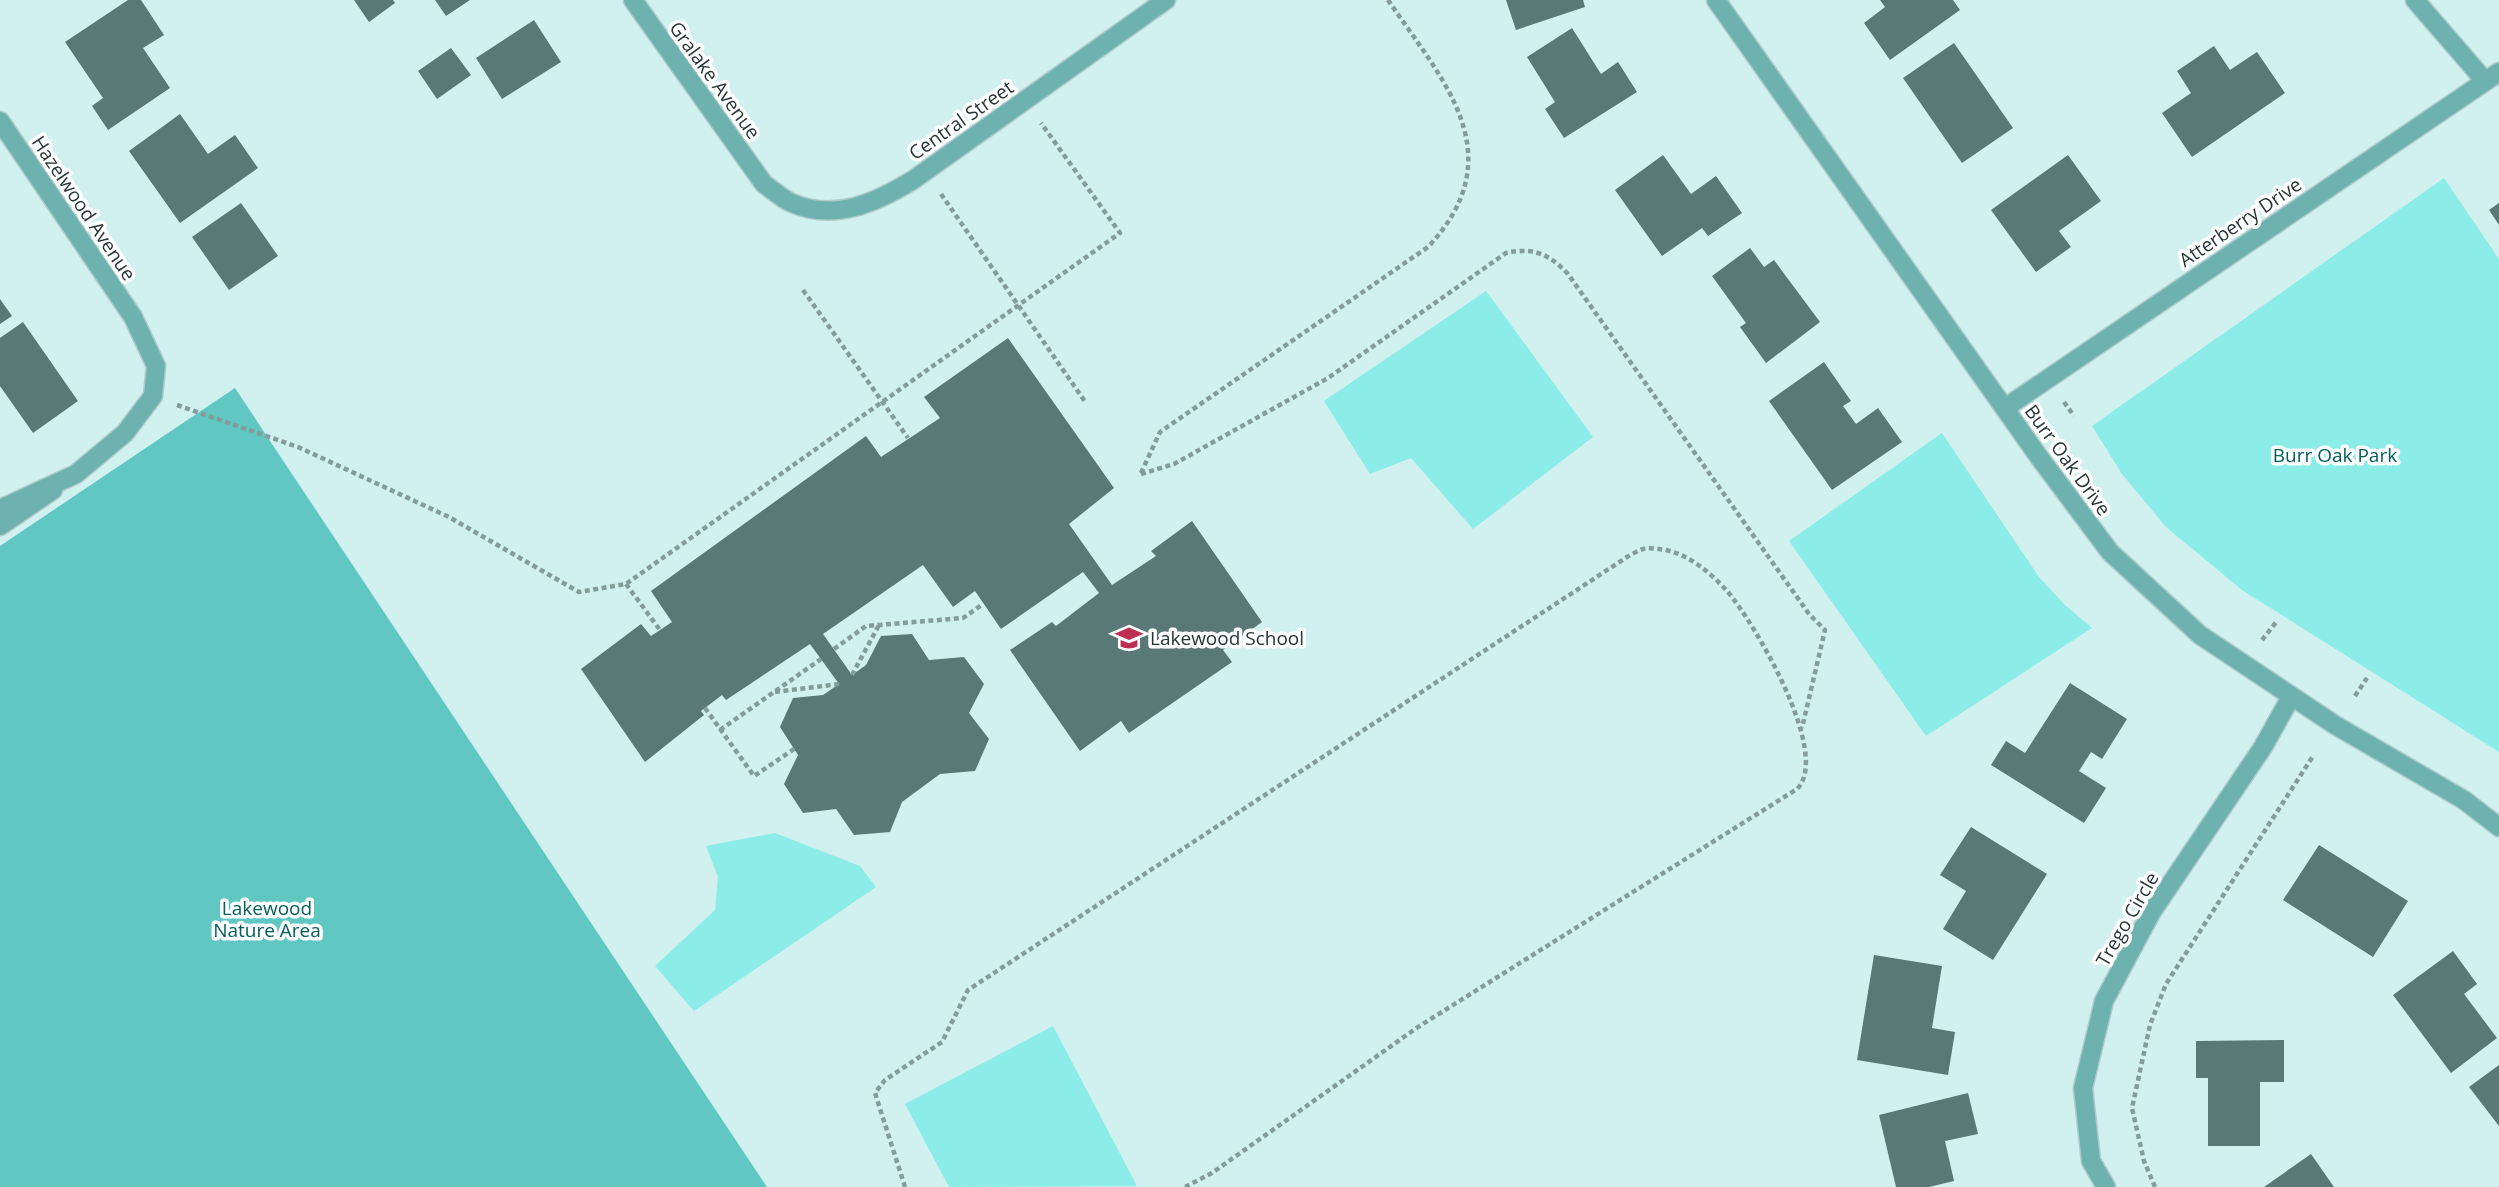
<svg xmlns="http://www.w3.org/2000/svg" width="2499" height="1187" viewBox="0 0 2499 1187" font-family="'Open Sans',sans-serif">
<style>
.green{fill:#8cece7}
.forest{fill:#60c7c2}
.building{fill:#5a7876}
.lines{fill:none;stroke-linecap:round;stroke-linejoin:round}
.service-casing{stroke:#aecbca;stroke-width:21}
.minor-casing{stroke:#aecbca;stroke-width:21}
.path{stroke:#849c9a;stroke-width:4.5;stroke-dasharray:5 3.5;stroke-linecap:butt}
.service{stroke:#6db2ae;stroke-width:18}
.minor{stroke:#6db2ae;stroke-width:18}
.labels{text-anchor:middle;stroke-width:7;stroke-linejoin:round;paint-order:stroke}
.street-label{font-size:19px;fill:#273534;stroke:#fff}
.park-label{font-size:19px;fill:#02615e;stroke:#fff}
.poi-label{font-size:19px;fill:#273534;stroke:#fff;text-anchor:start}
</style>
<rect width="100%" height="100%" fill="#d0f1ef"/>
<g class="green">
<polygon points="2444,178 2499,259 2499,752 2242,590 2166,527 2122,474 2092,426"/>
<polygon points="1486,291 1593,437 1473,529 1411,458 1370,474 1324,401"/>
<polygon points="1942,433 2039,577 2065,605 2092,628 1926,736 1789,541"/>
<polygon points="775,833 860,866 876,887 694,1011 655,966 715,910 718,877 706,846"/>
<polygon points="1053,1026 1137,1186 949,1187 905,1104"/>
</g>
<polygon class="forest" points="235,388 270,441 767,1187 0,1187 0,546"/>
<g class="building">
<polygon points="128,0 141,0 164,35 143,48 170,88 108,130 92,106 103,98 65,42"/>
<polygon points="354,0 393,0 395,3 369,22"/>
<polygon points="435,0 470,0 446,16"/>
<polygon points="1506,0 1583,0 1585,7 1516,30"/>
<polygon points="1880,0 1953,0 1960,10 1890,60 1864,23 1885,7"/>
<polygon points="534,20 561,62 502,99 476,58"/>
<polygon points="1572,28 1601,74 1618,62 1637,92 1564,138 1545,109 1555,102 1527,57"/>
<polygon points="1954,43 2013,128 1962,163 1903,78"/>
<polygon points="2214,46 2230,70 2257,52 2285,93 2192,157 2162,113 2191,93 2177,71"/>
<polygon points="451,48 471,75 437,99 418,71"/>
<polygon points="180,114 208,154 235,135 258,168 180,223 129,151"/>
<polygon points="1663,155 1691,194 1716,176 1742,213 1708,236 1702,228 1662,256 1615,190"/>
<polygon points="2068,155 2101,201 2059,231 2071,247 2036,272 1991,210"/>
<polygon points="241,203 278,256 229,290 192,237"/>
<polygon points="2499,203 2499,225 2489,210"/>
<polygon points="1750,248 1764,267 1774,260 1820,322 1766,363 1740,327 1746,323 1712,276"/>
<polygon points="0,299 12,316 0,324"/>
<polygon points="23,322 78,401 33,433 0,386 0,338"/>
<polygon points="1008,338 1114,488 1069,524 1112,585 1156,556 1151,551 1192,521 1262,622 1223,650 1232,662 1129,733 1121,721 1080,751 1010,650 1052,622 1056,626 1099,593 1083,572 1001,629 975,591 953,607 923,565 823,634 852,675 866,665 881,636 912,634 929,660 964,657 984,684 969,713 989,739 975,771 940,774 902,802 890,832 854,835 836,809 803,813 784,784 798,755 780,727 793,698 823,695 839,684 810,644 726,700 722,695 701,711 704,715 645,762 581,669 641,624 651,636 672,622 651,591 866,436 881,457 940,418 924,397"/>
<polygon points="1824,362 1851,401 1843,406 1856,424 1878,408 1902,442 1832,490 1769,401"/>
<polygon points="2070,683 2127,719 2102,759 2091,752 2079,771 2106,788 2084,823 1991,765 2006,741 2025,753"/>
<polygon points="1971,827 2047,874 1993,960 1943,929 1966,891 1940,875"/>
<polygon points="2319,845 2408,901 2373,957 2283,900"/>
<polygon points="2453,951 2477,984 2464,994 2497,1038 2451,1073 2393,995"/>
<polygon points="1874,955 1942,966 1932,1028 1955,1032 1948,1075 1857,1060"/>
<polygon points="2284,1040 2284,1082 2260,1082 2260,1146 2208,1146 2208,1078 2196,1078 2196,1041"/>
<polygon points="2499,1065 2499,1126 2469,1087"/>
<polygon points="1968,1093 1978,1134 1945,1141 1954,1181 1929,1187 1896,1187 1879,1115"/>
<polygon points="2311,1154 2334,1187 2264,1187"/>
</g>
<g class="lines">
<g class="service-casing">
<polyline id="service" points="0,526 53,490"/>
</g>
<g class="minor-casing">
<g id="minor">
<path d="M 633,0 L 764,184 C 773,190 782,199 792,203 C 835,222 877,202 913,180 L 1166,0"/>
<polyline points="1716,0 2039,457 2110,552 2200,635 2335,725 2464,800 2499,827"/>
<polyline points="2415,0 2485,81"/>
<polyline points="0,121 133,317 156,366 153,396 125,433 76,474 0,509"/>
<polyline points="2005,408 2499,72"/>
<polyline points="2106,1187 2091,1161 2083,1088 2104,1001 2151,913 2263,747 2291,697"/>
</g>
</g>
<g class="path">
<polyline points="941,194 1086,403"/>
<polyline points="803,290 908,438"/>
<polyline points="2064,402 2074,416"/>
<polyline points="177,405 298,447 449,517 579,592 626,584 1120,233 1041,123"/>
<path d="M 1141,473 L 1160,432 L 1428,247 C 1514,155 1444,82 1388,0"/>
<path d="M 1141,474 L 1174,464 L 1328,378 L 1506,253 C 1534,247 1549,254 1568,274 L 1809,614 L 1825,630 L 1802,728"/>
<polyline points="626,584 660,630"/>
<polyline points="2262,640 2277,621"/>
<polyline points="834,649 866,626 963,618 983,604"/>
<polyline points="852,675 879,625"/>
<polyline points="775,692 839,684"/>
<polyline points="2355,696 2367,678"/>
<polyline points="705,708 754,776 794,749"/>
<polyline points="720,730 821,659"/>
<path d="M 905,1187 L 875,1093 L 885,1080 L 942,1042 L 968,990 L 1624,559 C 1630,555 1637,551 1643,549 C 1648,547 1654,549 1659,549 C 1686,552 1709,571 1727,591 C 1754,622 1832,754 1797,789 L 1418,1027 L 1212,1173 L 1185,1187"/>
<polyline points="2155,1187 2144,1161 2132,1108 2150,1025 2166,984 2313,756"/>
</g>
<use href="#service" class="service"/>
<use href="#minor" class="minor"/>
</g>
<defs>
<g id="school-bare" transform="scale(2.1)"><path d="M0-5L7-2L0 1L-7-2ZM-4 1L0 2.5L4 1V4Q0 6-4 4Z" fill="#be2e53" stroke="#fff" stroke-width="2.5" paint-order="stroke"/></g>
</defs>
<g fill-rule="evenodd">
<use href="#school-bare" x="1129" y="638"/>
</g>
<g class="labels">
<g class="street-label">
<text transform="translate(715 80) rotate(54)" y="7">Gralake Avenue</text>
<text transform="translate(961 120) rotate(-35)" y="7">Central Street</text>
<text transform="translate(84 208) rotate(56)" y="7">Hazelwood Avenue</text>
<text transform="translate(2240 222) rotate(-34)" y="7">Atterberry Drive</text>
<text transform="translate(2068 460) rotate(54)" y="7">Burr Oak Drive</text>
<text transform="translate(2127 919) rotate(-60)" y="7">Trego Circle</text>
</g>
<g class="park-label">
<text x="2335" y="462">Burr Oak Park</text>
<text x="267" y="915">Lakewood<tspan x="267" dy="22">Nature Area</tspan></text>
</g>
<g class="poi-label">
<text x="1150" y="645">Lakewood School</text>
</g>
</g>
</svg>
